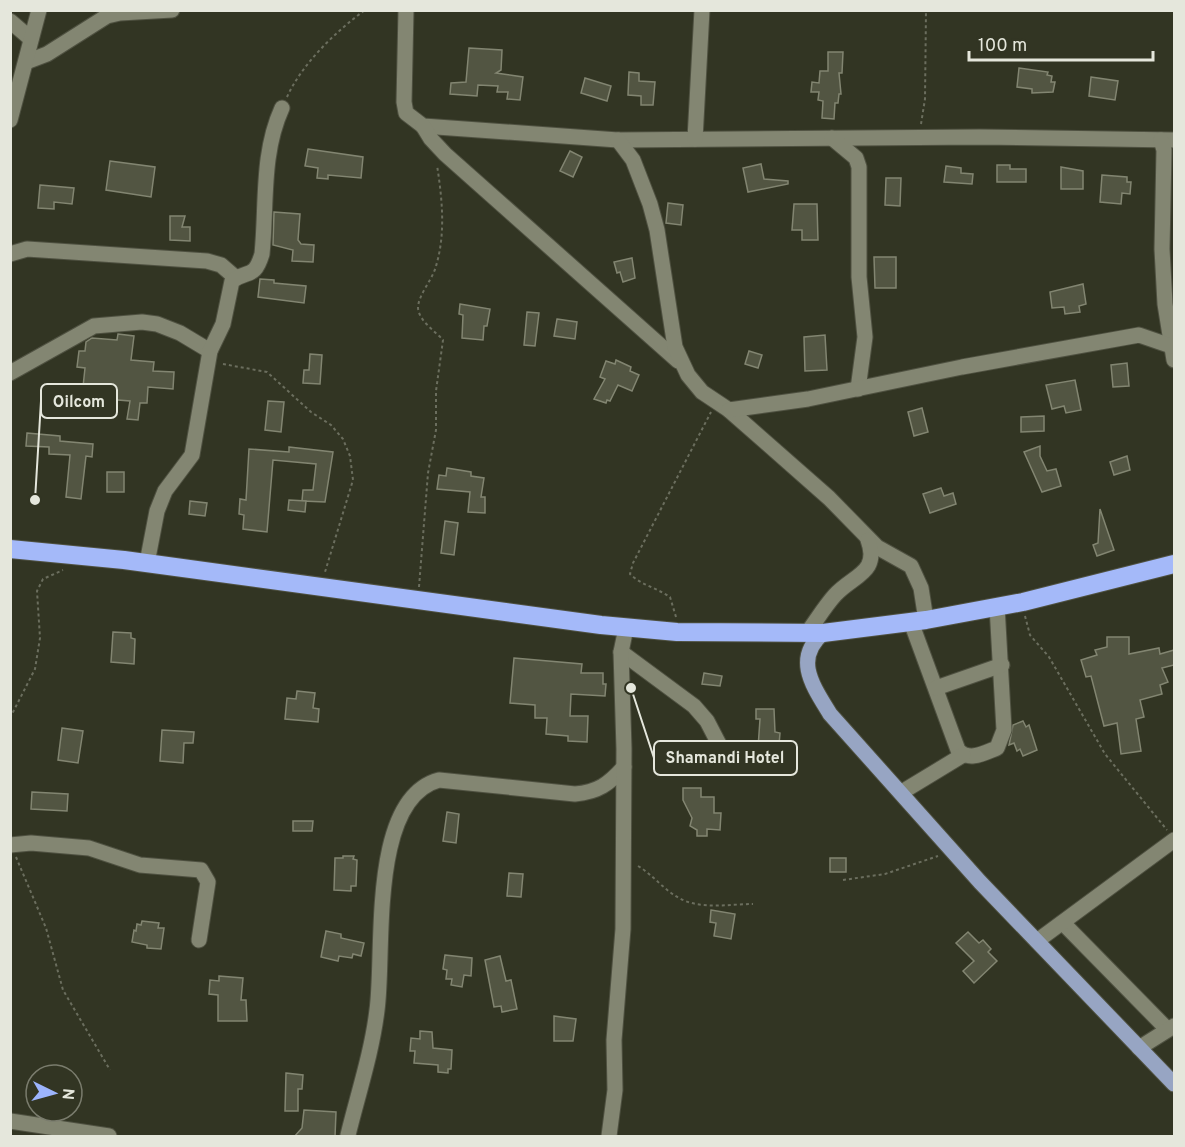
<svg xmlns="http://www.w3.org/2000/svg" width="1185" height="1147" viewBox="0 0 1185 1147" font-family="Overpass,sans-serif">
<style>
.building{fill:#525542;stroke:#828571;stroke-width:1.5}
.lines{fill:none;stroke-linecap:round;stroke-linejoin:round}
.minor-casing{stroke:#4f5141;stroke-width:17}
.major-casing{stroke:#4f5141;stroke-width:17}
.highway-casing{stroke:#4f5141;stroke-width:20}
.path{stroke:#6b6e5e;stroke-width:2;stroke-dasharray:3 3;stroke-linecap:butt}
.minor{stroke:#838672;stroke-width:15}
.major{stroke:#97a5c3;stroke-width:15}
.highway{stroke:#a4b9f9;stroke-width:18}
.leader{fill:none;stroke:#e5e7dc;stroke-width:2}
.callout-dot{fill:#e5e7dc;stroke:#323523;stroke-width:2}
.callout{fill:#323523;stroke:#e5e7dc;stroke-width:2}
.callout-label{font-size:16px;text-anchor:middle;font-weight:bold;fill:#e5e7dc}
</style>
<rect width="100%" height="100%" fill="#323523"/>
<g class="building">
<polygon points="469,48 502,50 501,70 496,73 523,77 520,100 507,99 508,92 497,92 498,86 478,85 477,96 450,94 451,83 466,82"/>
<polygon points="828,52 843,52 842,73 839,73 841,94 839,94 838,103 835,103 834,119 822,118 823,101 818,100 819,92 811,92 812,82 819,83 820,71 828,71"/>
<polygon points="1019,68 1048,72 1047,75 1052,76 1051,82 1055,82 1053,92 1032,93 1032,89 1017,87"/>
<polygon points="629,72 639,73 639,81 655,82 653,105 641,105 641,96 628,95"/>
<polygon points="1091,77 1118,81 1115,100 1089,96"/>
<polygon points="585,78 611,86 607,101 581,93"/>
<polygon points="308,149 363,157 361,178 328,175 328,179 317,178 318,168 305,166"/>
<polygon points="570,151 582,157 573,177 560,171"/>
<polygon points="110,161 155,167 151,197 106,190"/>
<polygon points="761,164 764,179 788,181 788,184 748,192 743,168"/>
<polygon points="997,165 1010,165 1010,169 1026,169 1026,182 997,182"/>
<polygon points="946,166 961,168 961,173 973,174 972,184 944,182"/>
<polygon points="1061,167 1083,171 1083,189 1061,189"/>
<polygon points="1102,175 1127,177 1127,182 1131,182 1130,194 1122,193 1121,204 1100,202"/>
<polygon points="886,178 901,178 900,206 885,205"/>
<polygon points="40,185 74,188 72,204 54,202 54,209 38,208"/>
<polygon points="668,203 683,205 681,225 666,223"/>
<polygon points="794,204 817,204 818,240 802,240 802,230 792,230"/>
<polygon points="274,212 300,214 298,240 301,244 314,245 313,262 292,261 293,250 273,245"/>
<polygon points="170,216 185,216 182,227 190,227 190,241 170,240"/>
<polygon points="874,257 896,257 896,288 875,288"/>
<polygon points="632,258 635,278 623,282 620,272 617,273 614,262"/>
<polygon points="260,279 274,280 274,283 306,286 304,303 258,297"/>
<polygon points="1083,284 1086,304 1079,306 1080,312 1065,314 1064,307 1052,308 1050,292"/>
<polygon points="460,304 490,309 487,326 484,326 483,340 462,338 463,315 459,314"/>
<polygon points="527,312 539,313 535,346 524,345"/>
<polygon points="557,319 577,322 575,339 554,336"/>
<polygon points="118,334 134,336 131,360 154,362 153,371 174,372 173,389 148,387 147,403 140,403 138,420 127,419 130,401 93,398 94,388 83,387 85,368 77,367 79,351 85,351 86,342 92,338 117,340"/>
<polygon points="825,335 827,370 805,371 804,337"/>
<polygon points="749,351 762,355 758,368 745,364"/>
<polygon points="310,354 322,355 320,384 303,383 304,370 309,370"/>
<polygon points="616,360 631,367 630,371 639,375 632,391 618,385 610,401 607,400 606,403 594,399 605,379 600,377 606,361 615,364"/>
<polygon points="1127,363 1129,386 1113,387 1111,365"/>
<polygon points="1075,380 1081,410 1066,413 1064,406 1052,409 1046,385"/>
<polygon points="268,401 284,402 281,432 265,430"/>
<polygon points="922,408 928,432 914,436 908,412"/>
<polygon points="1044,416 1044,431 1021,432 1021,417"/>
<polygon points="27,433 60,436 60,441 93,444 92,457 86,456 81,499 66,497 70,455 49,454 49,447 26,446"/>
<polygon points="1040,446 1040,456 1047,471 1056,469 1061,486 1042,492 1024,452"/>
<polygon points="289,447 333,452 325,502 302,501 303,490 313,490 316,464 273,460 267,532 243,529 244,515 239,514 240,499 246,500 249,449 289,452"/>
<polygon points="1127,456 1130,470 1114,475 1110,462"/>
<polygon points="447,468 471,472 471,476 484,478 481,497 485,497 485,513 468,512 470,492 437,489 439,475 446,476"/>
<rect x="107" y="472" width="17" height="20"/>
<polygon points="941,488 944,496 953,493 956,504 930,513 923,494"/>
<polygon points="289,500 306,501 305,512 288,510"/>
<polygon points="190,501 207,503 205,516 189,514"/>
<polygon points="1100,509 1114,550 1097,556 1093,545 1098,543"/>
<polygon points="445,521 458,523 454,555 441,553"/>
<polygon points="113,632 131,633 131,638 135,639 134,664 111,662"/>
<polygon points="1107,637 1129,637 1129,654 1159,648 1160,654 1174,650 1174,665 1162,668 1168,682 1160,685 1162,694 1140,700 1144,717 1136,719 1141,751 1121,754 1117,723 1104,726 1091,676 1086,677 1081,660 1097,655 1095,650 1107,647"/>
<polygon points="514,658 582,664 581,673 603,673 603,684 606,684 605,696 571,694 570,716 588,716 587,742 568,741 568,736 546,734 547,718 535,718 535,705 510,703"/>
<polygon points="704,673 722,676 720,686 702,684"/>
<polygon points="297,691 315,693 313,708 319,709 318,722 285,719 287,698 296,699"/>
<polygon points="756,709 774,709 775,732 780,733 777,768 756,766 757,759 733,757 734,746 758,748 760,719 756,719"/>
<polygon points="1023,721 1026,727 1029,725 1037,750 1023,756 1020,749 1017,751 1014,743 1009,745 1013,725"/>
<polygon points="62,728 83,731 78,763 58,760"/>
<polygon points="162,730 194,732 193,743 184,743 183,763 160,761"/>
<polygon points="683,788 701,788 701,797 714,797 714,813 721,813 720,830 707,829 707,836 697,836 697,830 690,826 692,818 683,800"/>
<polygon points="32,792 68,794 67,811 31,809"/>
<polygon points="447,812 459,814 456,843 443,841"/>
<polygon points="293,821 313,821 312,831 293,831"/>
<polygon points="343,856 354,856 353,859 357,860 356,886 351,886 351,891 334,890 335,858 343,858"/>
<rect x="830" y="858" width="16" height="14"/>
<polygon points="509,873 523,874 521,897 507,896"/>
<polygon points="711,910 735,914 731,939 714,936 716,923 710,922"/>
<polygon points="142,921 159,923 158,928 164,928 161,949 147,948 147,945 132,942 134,930 136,931 137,924 141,925"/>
<polygon points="326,931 341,934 341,938 364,943 361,956 353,954 352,958 339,956 338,961 321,957"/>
<polygon points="968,932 979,943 983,940 991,949 988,952 997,961 974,983 963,971 974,961 956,943"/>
<polygon points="445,955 472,958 471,976 464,975 462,987 451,985 452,979 446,979 447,970 443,969"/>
<polygon points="500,956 506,981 511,980 517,1009 502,1012 501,1006 494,1007 485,960"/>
<polygon points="219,976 243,978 241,1000 246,1000 247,1021 218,1021 218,995 209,994 210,980 219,981"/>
<polygon points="554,1016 576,1019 573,1041 554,1041"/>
<polygon points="420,1031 432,1032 433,1048 452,1050 451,1069 448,1069 448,1073 438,1072 438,1065 414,1063 415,1051 410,1051 411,1038 420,1039"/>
<polygon points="286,1073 303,1075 302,1089 298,1089 298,1111 285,1111"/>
<polygon points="304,1110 336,1112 335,1137 294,1137 302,1128"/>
</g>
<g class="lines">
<g class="minor-casing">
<g id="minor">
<polyline points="406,10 404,102 406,113 423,126 618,140 980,137 1174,140"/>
<polyline points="10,21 31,39"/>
<polyline points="26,62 47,54 107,16 120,13 172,10"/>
<polyline points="10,120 39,10"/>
<polyline points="423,126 431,139 445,154 678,361"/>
<polyline points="832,138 856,158 859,167 859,277 865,337 858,389"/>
<polyline points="695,139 702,10"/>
<polyline points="618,140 633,160 650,204 657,230 675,347 688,375 702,392 729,410 829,498 877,547 911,566 921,588 926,620"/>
<polyline points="1161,140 1164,150 1162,249 1165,304 1174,360"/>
<polyline points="10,254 27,249 207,261 221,265 236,278"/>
<polyline points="10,373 94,326 142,322 157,324 180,333 210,351"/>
<polyline points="729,410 808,399 962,367 1139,335 1171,346"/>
<path d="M 147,563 L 157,511 L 165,491 L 192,455 L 210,351 L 223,324 L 232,281 C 248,269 254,280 262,254 C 267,205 261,154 282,108"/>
<path d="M 911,622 L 958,750 C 969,762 984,753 997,748 L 1004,730 L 997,606"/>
<path d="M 807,633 C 816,621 825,606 835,595 C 853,575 880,573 868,540"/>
<polyline points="621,652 694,706 707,721 721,748"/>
<polyline points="936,688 1002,665"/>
<polyline points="902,792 963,755"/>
<polyline points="10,845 31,843 89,848 140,865 201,870 208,882 199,940"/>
<polyline points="1063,923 1167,1029"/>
<polyline points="1037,941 1174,840"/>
<polyline points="1139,1048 1174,1026"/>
<polyline points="10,1121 109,1136"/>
<path d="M 348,1135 C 358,1094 372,1052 377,1010 C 385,953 368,799 439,780 L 575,794 C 598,792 609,784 624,767"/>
<polyline points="609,1136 615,1090 614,1040 623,929 624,749 621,652 626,628"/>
</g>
</g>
<g class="major-casing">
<path id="major" d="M 823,633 C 793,659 813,686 830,714 L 980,882 L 1174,1084"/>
</g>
<g class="highway-casing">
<polyline id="highway" points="10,549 124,560 601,625 677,632 823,633 926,620 1023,602 1174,564"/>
</g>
<g class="path">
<path d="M 287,97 C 302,64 335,32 365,10"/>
<polyline points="921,124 925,99 926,10"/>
<polyline points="223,364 267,372 311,412 331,425 343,439 350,456 353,480 325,572"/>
<path d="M 419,587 L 428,473 L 436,430 L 436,391 L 443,340 C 435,331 419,321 418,308 C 418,295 433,279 436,266 C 446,233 442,198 437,165"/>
<polyline points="1025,616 1030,635 1049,657 1105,754 1167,830"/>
<path d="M 676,617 L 670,597 C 657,588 641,585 630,574 L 633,563 L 711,412"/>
<polyline points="10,718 35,669 40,638 37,591 43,579 63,570"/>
<polyline points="16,857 46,928 63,990 110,1070"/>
<path d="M 638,866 C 653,875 664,890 679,898 C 700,910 730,904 753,904"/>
<polyline points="843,880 885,874 938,856"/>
</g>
<use href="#minor" class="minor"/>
<use href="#major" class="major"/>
<use href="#highway" class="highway"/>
</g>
<path class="leader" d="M35 500L41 401M631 688L654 758"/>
<g class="callout-dot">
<circle cx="35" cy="500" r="6"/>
<circle cx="631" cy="688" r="6"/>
</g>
<g class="callout">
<rect x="41" y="384" width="76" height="34" rx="6"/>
<rect x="654" y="741" width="143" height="34" rx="6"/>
</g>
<g class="callout-label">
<text x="79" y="407">Oilcom</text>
<text x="725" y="763">Shamandi Hotel</text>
</g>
<rect width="1185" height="1147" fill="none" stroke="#e5e7dc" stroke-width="24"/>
<g transform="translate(54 1093) rotate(95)"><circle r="28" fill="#323523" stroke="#7a7c6d" stroke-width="1.5"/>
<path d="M0-4.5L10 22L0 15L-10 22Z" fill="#9cb4fd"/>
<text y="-9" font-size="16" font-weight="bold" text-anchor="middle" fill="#e5e7dc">N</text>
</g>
<path d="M969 51v9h184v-9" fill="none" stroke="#e5e7dc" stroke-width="3"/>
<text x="978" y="51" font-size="18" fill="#e5e7dc" stroke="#323523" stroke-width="4.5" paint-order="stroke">100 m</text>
</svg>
